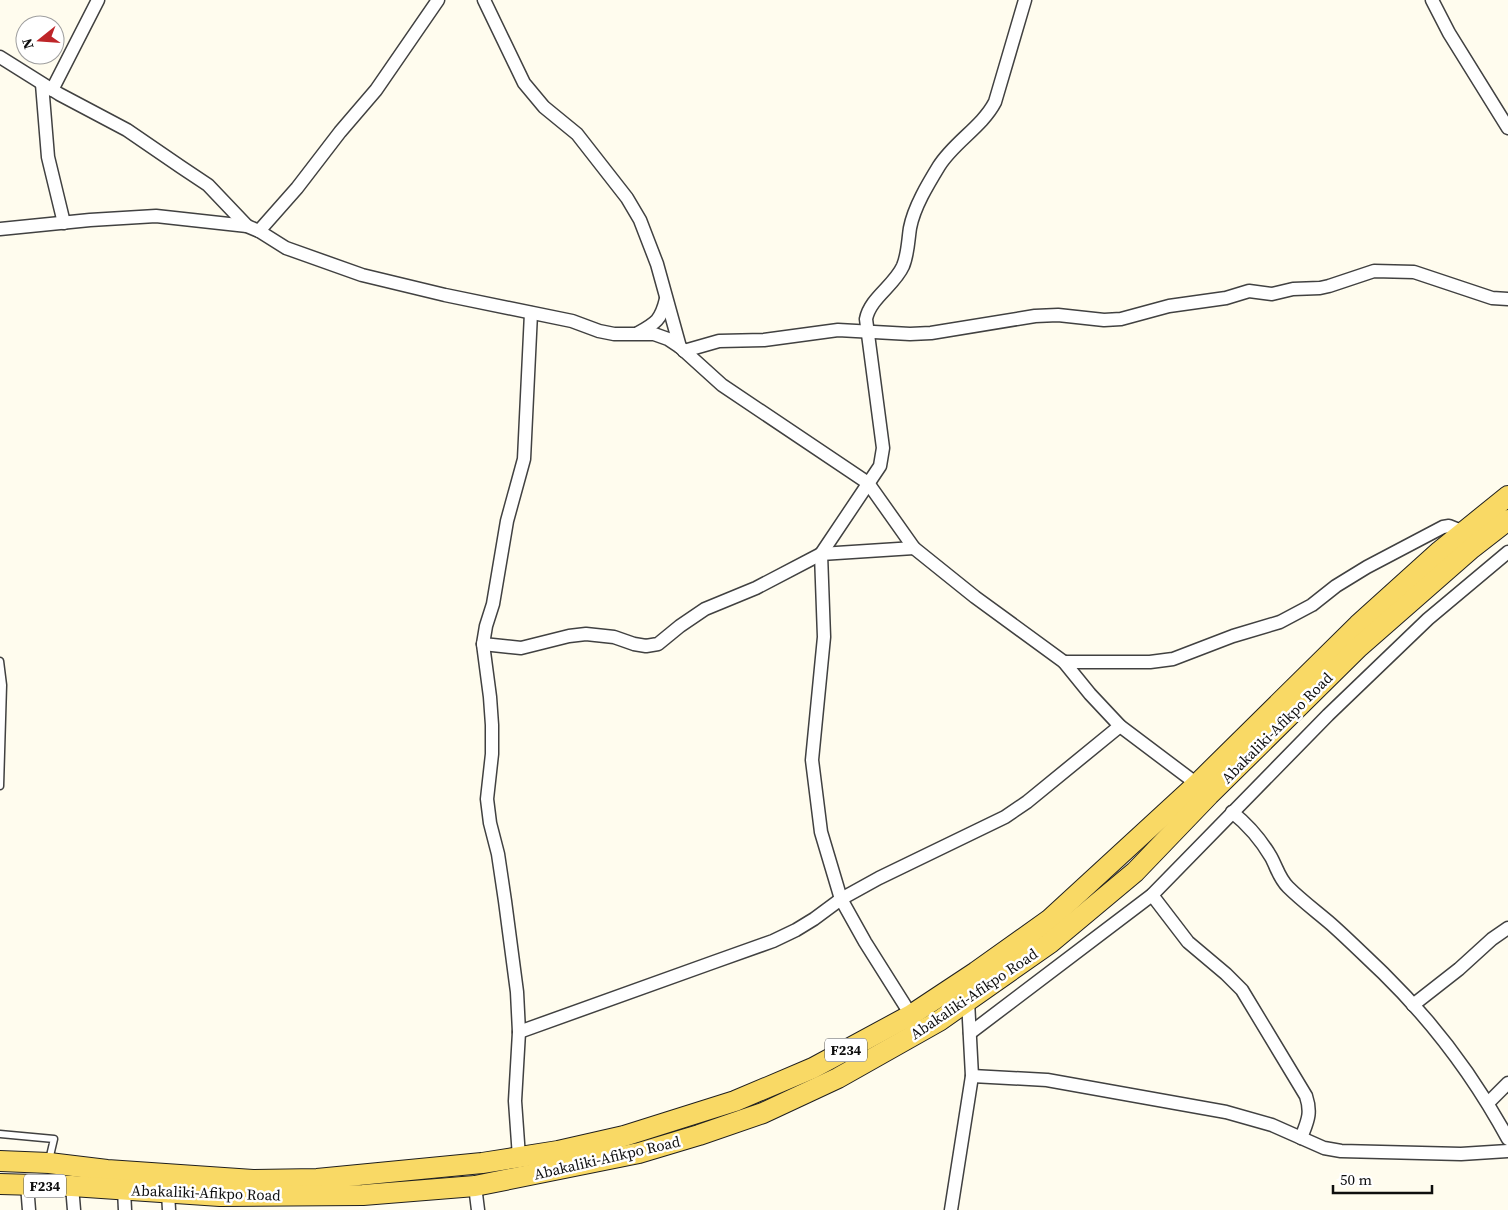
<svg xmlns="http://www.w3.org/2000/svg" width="1508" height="1210" viewBox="0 0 1508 1210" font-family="'Source Serif 4',serif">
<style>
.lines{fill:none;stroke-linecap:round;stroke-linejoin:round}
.lane-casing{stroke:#414141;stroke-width:9}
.street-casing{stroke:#414141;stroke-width:15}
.primary-casing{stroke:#1f1f1f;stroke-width:22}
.lane{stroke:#fff;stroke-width:6}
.street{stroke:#fff;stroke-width:12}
.primary{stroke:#f9d965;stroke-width:20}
.labels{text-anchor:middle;stroke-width:5;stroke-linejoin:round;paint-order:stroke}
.shield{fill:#fff;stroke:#565656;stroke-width:1}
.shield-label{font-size:14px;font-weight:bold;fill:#0e0e0e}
.street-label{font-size:15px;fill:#0e0e0e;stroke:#fff}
</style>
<rect width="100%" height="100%" fill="#fffcee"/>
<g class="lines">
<g class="lane-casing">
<g id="lane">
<polyline points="0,661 3,685 0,786"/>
<polyline points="0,1134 54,1139 49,1160"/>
</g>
</g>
<g class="street-casing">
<g id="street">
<polyline points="484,0 524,83 544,107 577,134 627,198 640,220 657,264 680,347"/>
<polyline points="1432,0 1449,33 1508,128"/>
<polyline points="0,57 59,94 127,130 181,167 208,185 247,226"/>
<polyline points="42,84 48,157 64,223"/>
<polyline points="52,90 98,0"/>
<polyline points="0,229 90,220 156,216 247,226 259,231 286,248 362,275 445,295 572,321 599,331 614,334 654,334 668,339 680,347 722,385 868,483 914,548 975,597 1064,662 1090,694 1120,726 1197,784"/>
<polyline points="259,231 297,188 340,132 376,90 438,0"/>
<path d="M 638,333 C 656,323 661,320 666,299"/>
<polyline points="684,351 719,341 764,340 838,330 910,334 931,333 1035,316 1058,315 1104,320 1121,319 1169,306 1226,298 1249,291 1272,294 1293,289 1320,288 1329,286 1374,271 1414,272 1492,298 1508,299"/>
<polyline points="483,644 521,648 569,636 586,634 614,637 634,644 646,646 658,644 680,626 705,609 756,588 821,554 914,548"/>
<polyline points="1064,662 1150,662 1173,659 1233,636 1280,622 1312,605 1336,586 1367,567 1443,527 1449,526 1464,532"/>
<path d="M 1232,812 C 1247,824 1261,840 1271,857 C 1277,868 1279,878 1288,887 C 1301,900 1317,912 1331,924 C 1349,940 1366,957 1383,973 C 1434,1023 1475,1078 1508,1139"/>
<path d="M 1152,895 L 1188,942 L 1226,974 L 1242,990 L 1306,1096 C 1312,1114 1307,1122 1301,1138"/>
<polyline points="1413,1005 1459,969 1492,939 1508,928"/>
<path d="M 911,1015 L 865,942 L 841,899 L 821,832 L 812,760 L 824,637 L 821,554 L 880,466 L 883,448 L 866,319 C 870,298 894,286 903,266 C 908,254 908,241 910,228 C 914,207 928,184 939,166 C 954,142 982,127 995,102 L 1025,0"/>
<polyline points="519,1032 714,962 773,941 796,930 814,919 841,899 879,878 1005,817 1027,802 1120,726"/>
<polyline points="970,1033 1152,895 1328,715 1428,619 1508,552"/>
<polyline points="972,1076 1047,1080 1226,1112 1272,1125 1324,1148 1341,1151 1461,1154 1508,1151"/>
<polyline points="1488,1103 1508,1083"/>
<polyline points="519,1157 515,1101 519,1032 517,992 505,901 498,854 490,823 487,799 492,754 492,725 490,697 483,644 486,626 493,604 507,521 524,459 531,313"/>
<polyline points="27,1185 29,1210"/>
<polyline points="72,1186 74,1210"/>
<polyline points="475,1186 478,1210"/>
<polyline points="124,1190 125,1210"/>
<polyline points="168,1193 169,1210"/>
<polyline points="951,1210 972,1076 968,1001"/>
</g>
</g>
<g class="primary-casing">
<g id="primary">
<polyline points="0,1161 49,1163 107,1170 253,1180 317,1179 482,1163 558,1151 624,1136 735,1101 813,1068 911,1015 976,972 1049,920 1197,784 1358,625 1440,551 1508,496"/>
<polyline points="0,1184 72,1186 220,1196 363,1195 475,1186 639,1153 699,1135 763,1113 838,1078 939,1021 1050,943 1135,872 1209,795 1359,647 1472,548 1508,520"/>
</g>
</g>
<use href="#lane" class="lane"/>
<use href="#street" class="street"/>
<use href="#primary" class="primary"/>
</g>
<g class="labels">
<g class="shield">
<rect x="825" y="1038.5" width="42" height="23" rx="4"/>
<rect x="24" y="1174.5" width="42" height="23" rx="4"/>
</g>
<g class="shield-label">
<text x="846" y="1055">F234</text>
<text x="45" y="1191">F234</text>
</g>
<g class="street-label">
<text transform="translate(1277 728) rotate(-45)" y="5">Abakaliki-Afikpo Road</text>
<text transform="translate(974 994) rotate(-34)" y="5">Abakaliki-Afikpo Road</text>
<text transform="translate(607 1158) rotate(-13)" y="5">Abakaliki-Afikpo Road</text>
<text transform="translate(206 1193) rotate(2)" y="5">Abakaliki-Afikpo Road</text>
</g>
</g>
<g transform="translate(40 40) rotate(253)"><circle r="24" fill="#ffffff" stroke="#9f9f9f"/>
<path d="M0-4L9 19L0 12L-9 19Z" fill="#be2528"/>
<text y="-8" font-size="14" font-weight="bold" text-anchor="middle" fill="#0e0e0e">N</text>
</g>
<path d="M1333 1185v8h99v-8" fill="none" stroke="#0e0e0e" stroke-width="2.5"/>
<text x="1340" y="1185" font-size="15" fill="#0e0e0e" stroke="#ffffff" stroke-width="4" paint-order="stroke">50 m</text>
</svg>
